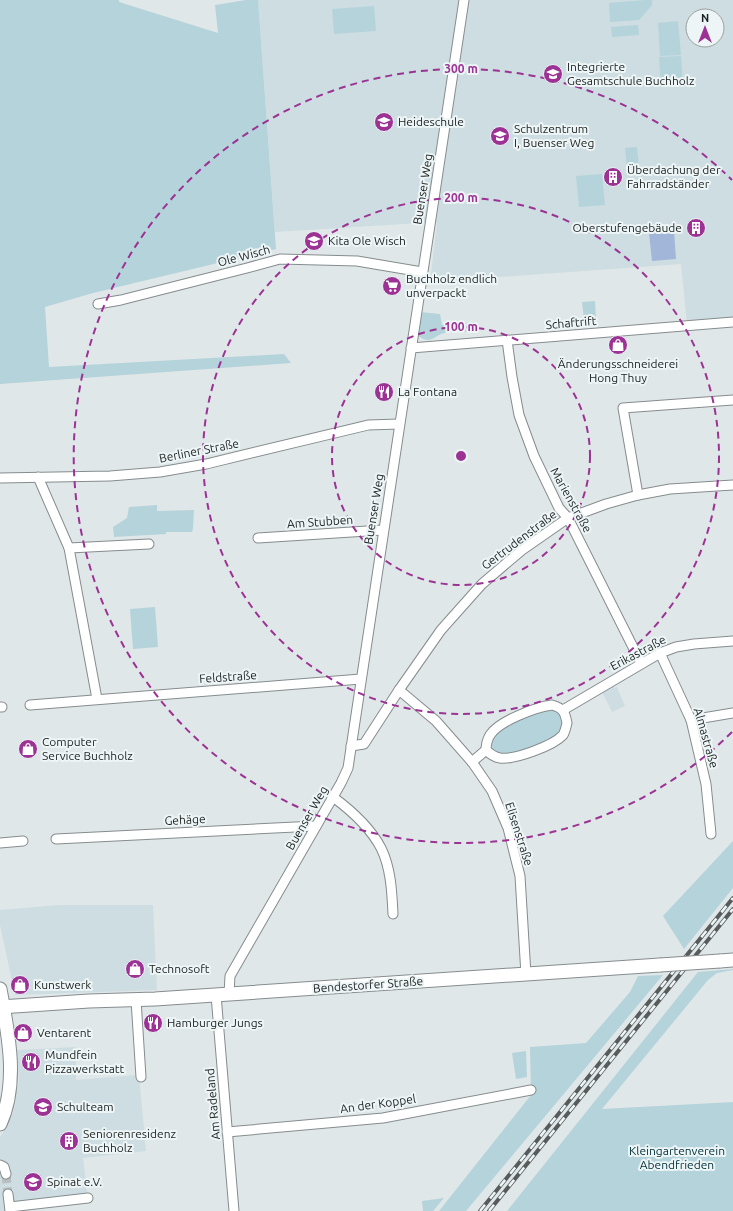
<svg xmlns="http://www.w3.org/2000/svg" width="733" height="1211" viewBox="0 0 733 1211" font-family="Ubuntu,sans-serif">
<style>
.built{fill:#cddde1;fill-rule:evenodd}
.green{fill:#b5d3da}
.water{fill:#a2b6d9}
.lines{fill:none;stroke-linecap:round;stroke-linejoin:round}
.street-tunnel{stroke:#b9bfc1;stroke-width:9;stroke-dasharray:9 4.5;stroke-linecap:butt}
.street-casing{stroke:#868c8e;stroke-width:11}
.secondary-casing{stroke:#868c8e;stroke-width:15}
.street{stroke:#fff;stroke-width:9}
.secondary{stroke:#fff;stroke-width:13}
.rail-casing{stroke:#575b5b;stroke-width:4}
.rail{stroke:#edf5f6;stroke-width:2.5;stroke-dasharray:8;stroke-linecap:butt}
.secondary-bridge-casing{stroke:#868c8e;stroke-width:15;stroke-linecap:butt}
.secondary-bridge{stroke:#fff;stroke-width:13}
.ring{fill:none;stroke:#9b3294;stroke-width:2;stroke-dasharray:7 5}
.labels{text-anchor:middle;stroke-width:4;stroke-linejoin:round;paint-order:stroke}
.poi-label{font-size:12px;fill:#1d2020;stroke:#edf5f6;text-anchor:start}
.street-label{font-size:12px;fill:#1d2020;stroke:#edf5f6}
.park-label{font-size:12px;fill:#003039;stroke:#edf5f6}
.centre{fill:#9b3294;stroke:#edf5f6;stroke-width:2}
.ring-label{font-size:12px;text-anchor:middle;font-weight:bold;fill:#9b3294;stroke:#edf5f6;stroke-width:4;stroke-linejoin:round;paint-order:stroke}
</style>
<rect width="100%" height="100%" fill="#e0e7e9"/>
<g class="built">
<path d="M 258,0 L 733,0 L 733,322 L 687,325 L 681,264 L 430,282 L 437,223 L 420,223 L 275,232 ZM 693,16 L 717,16 L 717,40 L 693,40 Z"/>
<polygon points="613,684 614,688 617,687 625,706 612,712 601,690"/>
<polygon points="59,905 153,905 157,990 15,995 0,925 0,910"/>
<polygon points="76,1047 76,1080 139,1075 146,1151 83,1158 88,1198 10,1211 0,1211 0,1137 7,1126 14,1110 19,1080 17,1050"/>
</g>
<g class="green">
<polygon points="0,0 119,0 119,2 218,33 215,5 246,0 258,0 276,249 93,293 45,307 49,367 284,354 291,363 0,384"/>
<polygon points="645,0 652,0 652,5 639,20 610,22 609,3"/>
<polygon points="374,6 376,31 334,34 332,9"/>
<polygon points="678,21 681,55 660,56 658,23"/>
<polygon points="638,25 639,35 612,37 611,27"/>
<polygon points="681,56 683,85 661,87 659,57"/>
<polygon points="637,147 639,167 627,168 625,148"/>
<polygon points="602,174 605,205 579,207 576,176"/>
<polygon points="595,301 596,319 584,320 582,302"/>
<path d="M 420,312 L 440,314 L 442,325 L 474,322 L 474,332 C 464,332 454,331 444,333 C 433,336 432,345 418,336 Z"/>
<polygon points="157,505 157,511 194,510 193,528 192,532 166,532 166,534 114,537 113,527 127,518 129,507"/>
<polygon points="155,607 158,647 133,649 130,609"/>
<polygon points="559,707 567,723 555,741 499,758 486,745 487,740 521,715"/>
<polygon points="733,841 733,888 684,949 663,916"/>
<polygon points="733,969 733,970 717,973 708,980 602,1109 733,1102 733,1211 507,1211 698,972"/>
<polygon points="663,975 466,1211 439,1211 531,1095 530,1047 586,1043 630,992 638,976"/>
<polygon points="526,1051 527,1077 516,1079 512,1053"/>
<polygon points="444,1198 433,1211 423,1211 422,1201"/>
</g>
<polygon class="water" points="674,231 676,259 652,261 649,233"/>
<g class="lines">
<polyline class="street-tunnel" points="6,1174 8,1194"/>
<g class="street-casing">
<g id="street">
<polyline points="98,304 121,300 247,268 280,259 357,261 422,272"/>
<polyline points="507,340 512,377 519,415 534,456 559,508 568,518 641,663"/>
<polyline points="411,348 733,322"/>
<polyline points="38,477 69,548 97,699"/>
<polyline points="0,478 110,476 160,472 206,464 368,425 399,424"/>
<polyline points="638,495 623,408 733,400"/>
<polyline points="258,538 383,530"/>
<polyline points="69,548 149,544"/>
<polyline points="660,653 691,720 706,784 711,834"/>
<polyline points="399,690 436,721 472,762 492,791 508,828 520,876 526,975"/>
<polyline points="30,705 361,679"/>
<path d="M 552,705 C 563,708 565,712 567,723 C 566,727 565,732 563,735 C 553,746 514,760 500,758 C 494,757 490,754 486,750 C 486,745 487,740 490,735 C 499,721 536,707 552,705 Z"/>
<polyline points="0,707 2,707"/>
<polyline points="563,710 660,653 676,647 694,644 733,641"/>
<polyline points="691,720 733,713"/>
<polyline points="351,746 364,744 399,690 441,630 482,584 522,550 568,518 606,504 638,495 670,489 733,485"/>
<polyline points="472,762 486,750"/>
<path d="M 333,797 C 352,811 370,827 381,848 C 391,868 392,893 393,914"/>
<polyline points="56,839 316,826"/>
<polyline points="0,843 23,841"/>
<polyline points="229,994 230,976 341,783 348,768 464,0"/>
<polyline points="216,995 234,1211"/>
<polyline points="136,1000 141,1077"/>
<polyline points="227,1132 383,1118 531,1090"/>
<polyline points="0,1165 4,1167 6,1174"/>
<polyline points="8,1194 10,1211"/>
<polyline points="10,1207 88,1198"/>
</g>
</g>
<g class="secondary-casing">
<g id="secondary">
<polyline points="720,961 733,960"/>
<path d="M 0,989 C 8,1032 19,1083 0,1124"/>
<polyline points="0,1007 89,1001 155,999 660,965"/>
</g>
</g>
<use href="#street" class="street"/>
<use href="#secondary" class="secondary"/>
<g class="rail-casing">
<g id="rail">
<polyline points="480,1211 733,898"/>
<polyline points="489,1211 733,909"/>
</g>
</g>
<use href="#rail" class="rail"/>
<g class="secondary-bridge-casing">
<polyline id="secondary-bridge" points="660,965 720,961"/>
</g>
<use href="#secondary-bridge" class="secondary-bridge"/>
</g>
<g class="ring">
<circle cx="461" cy="456" r="129"/>
<circle cx="461" cy="456" r="258"/>
<path d="M732 732A387 387 0 1 1 732 180"/>
</g>
<defs>
<g id="school-disc" transform="scale(1)"><circle r="9.5" fill="#9b3294" stroke="#edf5f6"/><path d="M0-5L7-2L0 1L-7-2ZM-4 1L0 2.5L4 1V4Q0 6-4 4Z" fill="#fff"/></g>
<g id="building-disc" transform="scale(1)"><circle r="9.5" fill="#9b3294" stroke="#edf5f6"/><path d="M-4-6H4V6H1V3H-1V6H-4ZM-2.5-4.3h1.7v1.8h-1.7ZM.8-4.3h1.7v1.8H.8ZM-2.5-1h1.7V.8h-1.7ZM.8-1h1.7V.8H.8Z" fill="#fff"/></g>
<g id="supermarket-disc" transform="scale(1)"><circle r="9.5" fill="#9b3294" stroke="#edf5f6"/><path d="M-6-5.5h2.5l.6 2H6L4.5 2H-2.5L-4.4-4H-6ZM-1.5 3.2a1.3 1.3 0 1 0 .1 0ZM3 3.2a1.3 1.3 0 1 0 .1 0Z" fill="#fff"/></g>
<g id="shop-disc" transform="scale(1)"><circle r="9.5" fill="#9b3294" stroke="#edf5f6"/><path d="M-5-2.5h2.3a2.7 3.5 0 0 1 5.4 0H5L5.5 6h-11ZM-1.5-2.5h3a1.5 2.3 0 0 0-3 0Z" fill="#fff"/></g>
<g id="restaurant-disc" transform="scale(1)"><circle r="9.5" fill="#9b3294" stroke="#edf5f6"/><path d="M-5-6h1v4h1v-4h1v4h1v-4h1v5L-1.5 .5V6h-2V.5L-5-1ZM5-6V6H3V1.5H1.5Q1.5-4 5-6Z" fill="#fff"/></g>
</defs>
<g fill-rule="evenodd">
<use href="#school-disc" x="553" y="74"/>
<use href="#school-disc" x="384" y="122"/>
<use href="#school-disc" x="500" y="136"/>
<use href="#building-disc" x="613" y="177"/>
<use href="#building-disc" x="696" y="228"/>
<use href="#school-disc" x="314" y="241"/>
<use href="#supermarket-disc" x="392" y="286"/>
<use href="#shop-disc" x="618" y="345"/>
<use href="#restaurant-disc" x="384" y="392"/>
<use href="#shop-disc" x="28" y="749"/>
<use href="#shop-disc" x="135" y="969"/>
<use href="#shop-disc" x="20" y="985"/>
<use href="#restaurant-disc" x="153" y="1023"/>
<use href="#shop-disc" x="23" y="1033"/>
<use href="#restaurant-disc" x="31" y="1062"/>
<use href="#school-disc" x="43" y="1107"/>
<use href="#building-disc" x="69" y="1141"/>
<use href="#school-disc" x="33" y="1182"/>
</g>
<g class="labels">
<g class="poi-label">
<text x="567" y="71">Integrierte<tspan x="567" dy="14">Gesamtschule Buchholz</tspan></text>
<text x="398" y="126">Heideschule</text>
<text x="514" y="133">Schulzentrum<tspan x="514" dy="14">I, Buenser Weg</tspan></text>
<text x="627" y="174">Überdachung der<tspan x="627" dy="14">Fahrradständer</tspan></text>
<text x="682" y="232" text-anchor="end">Oberstufengebäude</text>
<text x="328" y="245">Kita Ole Wisch</text>
<text x="406" y="283">Buchholz endlich<tspan x="406" dy="14">unverpackt</tspan></text>
<text x="618" y="368" text-anchor="middle">Änderungsschneiderei<tspan x="618" dy="14">Hong Thuy</tspan></text>
<text x="398" y="396">La Fontana</text>
<text x="42" y="746">Computer<tspan x="42" dy="14">Service Buchholz</tspan></text>
<text x="149" y="973">Technosoft</text>
<text x="34" y="989">Kunstwerk</text>
<text x="167" y="1027">Hamburger Jungs</text>
<text x="37" y="1037">Ventarent</text>
<text x="45" y="1059">Mundfein<tspan x="45" dy="14">Pizzawerkstatt</tspan></text>
<text x="57" y="1111">Schulteam</text>
<text x="83" y="1138">Seniorenresidenz<tspan x="83" dy="14">Buchholz</tspan></text>
<text x="47" y="1186">Spinat e.V.</text>
</g>
<g class="street-label">
<text transform="translate(423 189) rotate(-81)" y="4">Buenser Weg</text>
<text transform="translate(244 256) rotate(-15)" y="4">Ole Wisch</text>
<text transform="translate(571 323) rotate(-5)" y="4">Schaftrift</text>
<text transform="translate(199 451) rotate(-11)" y="4">Berliner Straße</text>
<text transform="translate(571 500) rotate(61)" y="4">Marienstraße</text>
<text transform="translate(374 509) rotate(-81)" y="4">Buenser Weg</text>
<text transform="translate(320 522) rotate(-4)" y="4">Am Stubben</text>
<text transform="translate(519 540) rotate(-37)" y="4">Gertrudenstraße</text>
<text transform="translate(638 653) rotate(-28)" y="4">Erikastraße</text>
<text transform="translate(228 677) rotate(-4)" y="4">Feldstraße</text>
<text transform="translate(706 738) rotate(74)" y="4">Almastraße</text>
<text transform="translate(307 818) rotate(-60)" y="4">Buenser Weg</text>
<text transform="translate(185 820) rotate(-3)" y="4">Gehäge</text>
<text transform="translate(519 834) rotate(72)" y="4">Elisenstraße</text>
<text transform="translate(368 985) rotate(-4)" y="4">Bendestorfer Straße</text>
<text transform="translate(213 1104) rotate(-95)" y="4">Am Radeland</text>
<text transform="translate(378 1104) rotate(-8)" y="4">An der Koppel</text>
</g>
<g class="park-label">
<text x="677" y="1155">Kleingartenverein<tspan x="677" dy="14">Abendfrieden</tspan></text>
</g>
</g>
<circle cx="461" cy="456" r="6" class="centre"/>
<g class="ring-label">
<text x="461" y="73">300 m</text>
<text x="461" y="202">200 m</text>
<text x="461" y="331">100 m</text>
</g>
<g transform="translate(705 28)"><circle r="19" fill="#edf5f6" stroke="#9aa0a0"/>
<path d="M0-3L7 15L0 10L-7 15Z" fill="#9b3294"/>
<text y="-6" font-size="11" font-weight="bold" text-anchor="middle" fill="#1d2020">N</text>
</g>
</svg>
